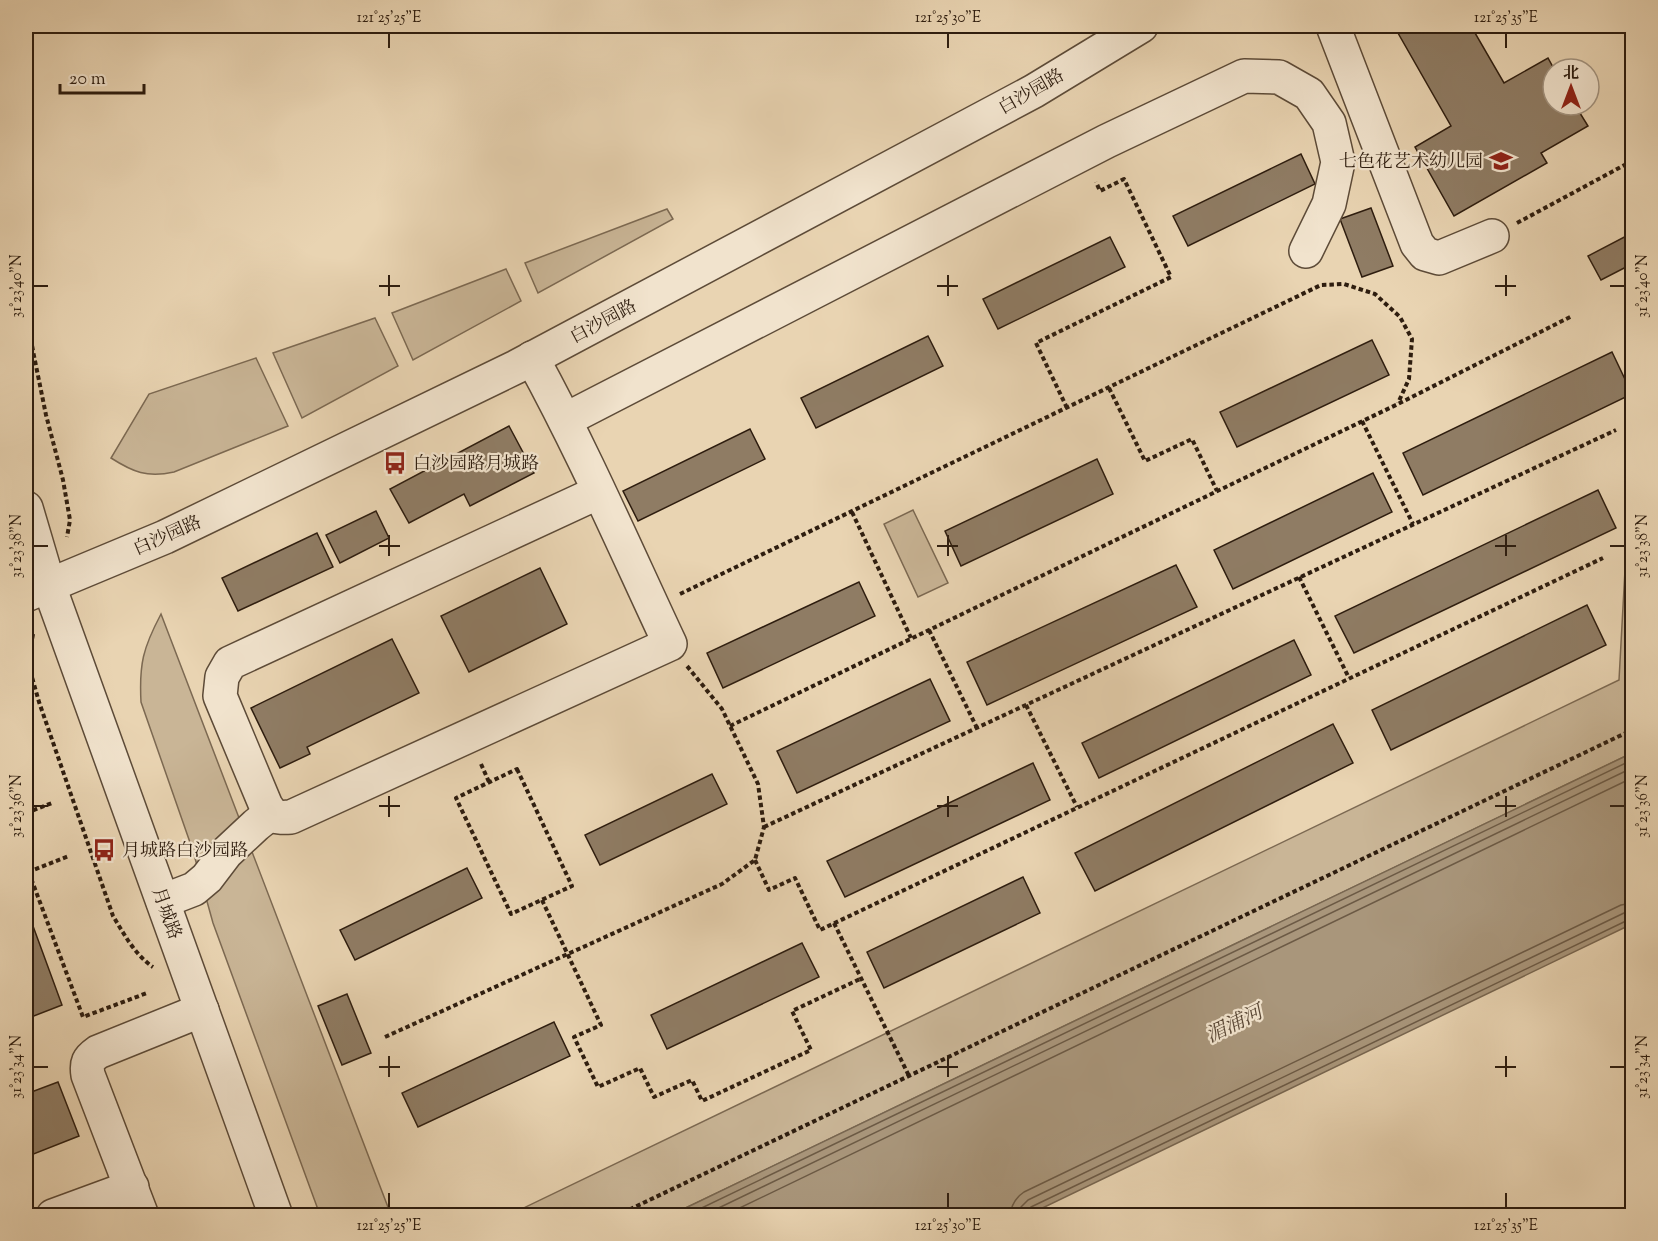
<svg xmlns="http://www.w3.org/2000/svg" width="1658" height="1241" viewBox="0 0 1658 1241" font-family="'Sorts Mill Goudy','Noto Serif SC',serif">
<style>
.green{fill:#c9b596;stroke:#7c6952;stroke-width:1.5}
.water{fill:#a9967b;stroke:#786650;stroke-width:1.5}
.lines{fill:none;stroke-linecap:round;stroke-linejoin:round}
.shore{stroke:#6c5a45;stroke-width:1.5}
.building{fill:#8f7c64;stroke:#2e1d0f;stroke-width:1.5}
.minor-casing{stroke:#5d4b38;stroke-width:36}
.path{stroke:#2e1d0f;stroke-width:4;stroke-dasharray:4.5 3;stroke-linecap:butt}
.minor{stroke:#f1e3cd;stroke-width:33}
.ticks{fill:none;stroke:#2e1d0f;stroke-width:2}
.labels{text-anchor:middle;stroke-width:4.5;stroke-linejoin:round;paint-order:stroke}
.street-label{font-size:18px;fill:#2e1d0f;stroke:#f1e3cd}
.poi-label{font-size:18px;fill:#2e1d0f;stroke:#f1e3cd;text-anchor:start}
.water-label{font-size:20px;font-style:italic;fill:#594735;stroke:#f1e3cd}
.neatline{fill:none;stroke:#2e1d0f;stroke-width:2}
.ticks-label{font-size:15px;text-anchor:middle;fill:#2e1d0f}
</style>
<rect width="100%" height="100%" fill="#e9d4b2"/>
<filter id="stains"><feTurbulence type="fractalNoise" baseFrequency=".00333" numOctaves="4"/><feColorMatrix values="0 0 0 0 .2 0 0 0 0 .09 0 0 0 0 .02 0 0 0 .5 -.17"/></filter>
<radialGradient id="worn" r=".72"><stop offset=".6" stop-color="#630" stop-opacity="0"/><stop offset="1" stop-color="#630" stop-opacity=".3"/></radialGradient>
<g class="green">
<polygon points="667,209 673,219 538,293 525,263"/>
<polygon points="506,269 521,301 413,360 392,313"/>
<polygon points="375,318 398,366 302,418 273,353"/>
<path d="M 256,358 L 288,426 L 174,472 C 147,478 133,472 111,458 L 149,394 Z"/>
<polygon points="1632,493 1632,753 671,1215 507,1216 1619,680 1625,570"/>
<polygon points="913,510 948,583 918,597 884,524"/>
<path d="M 161,614 L 391,1215 L 320,1215 L 213,923 L 193,851 L 141,702 C 139,664 143,648 161,614 Z"/>
</g>
<polygon class="water" points="1632,753 1632,924 1028,1215 671,1215"/>
<g class="lines">
<g class="shore">
<polyline points="685,1216 1632,760"/>
<polyline points="702,1216 1632,768"/>
<polyline points="723,1216 1632,778"/>
<path d="M 1010,1216 C 1011,1205 1015,1198 1024,1192 L 1621,905 L 1632,903"/>
<polyline points="1019,1216 1021,1207 1028,1200 1624,913 1632,912"/>
<polyline points="1027,1216 1028,1211 1031,1207 1628,920 1632,919"/>
</g>
</g>
<g class="building">
<polygon points="1394,26 1471,26 1504,83 1548,58 1554,69 1553,69 1553,105 1575,105 1588,126 1541,153 1547,163 1454,216 1415,147 1451,126"/>
<polygon points="1301,154 1315,184 1188,246 1173,216"/>
<polygon points="1371,208 1393,266 1362,277 1340,219"/>
<polygon points="1632,233 1632,264 1601,280 1588,256"/>
<polygon points="1110,237 1125,267 998,329 983,299"/>
<polygon points="928,336 943,366 816,428 801,398"/>
<polygon points="1372,340 1389,375 1237,447 1220,412"/>
<polygon points="1612,352 1632,394 1423,495 1403,453"/>
<polygon points="509,426 534,473 470,506 464,494 409,523 390,489"/>
<polygon points="750,429 765,459 638,521 623,491"/>
<polygon points="1097,459 1113,494 961,566 945,531"/>
<polygon points="1373,473 1392,512 1233,589 1214,550"/>
<polygon points="1598,490 1616,528 1354,653 1335,616"/>
<polygon points="376,511 389,538 340,563 326,535"/>
<polygon points="317,533 333,567 238,611 222,578"/>
<polygon points="1176,565 1197,607 987,705 967,662"/>
<polygon points="540,568 567,624 469,672 441,616"/>
<polygon points="859,582 875,616 723,688 707,653"/>
<polygon points="1587,605 1606,645 1391,750 1372,710"/>
<polygon points="392,639 419,693 307,747 310,754 280,768 251,708"/>
<polygon points="1294,640 1311,675 1099,778 1082,743"/>
<polygon points="930,679 950,721 797,793 777,751"/>
<polygon points="1333,724 1353,763 1095,891 1075,853"/>
<polygon points="1033,763 1050,800 845,897 827,861"/>
<polygon points="712,774 727,804 600,865 585,835"/>
<polygon points="467,868 482,898 355,960 340,930"/>
<polygon points="1023,877 1040,913 884,988 867,952"/>
<polygon points="26,907 62,1005 26,1019"/>
<polygon points="802,943 819,977 667,1049 651,1015"/>
<polygon points="347,994 371,1053 342,1065 318,1006"/>
<polygon points="554,1022 570,1056 418,1127 402,1093"/>
<polygon points="58,1082 79,1136 26,1157 26,1094"/>
</g>
<g class="lines">
<g class="minor-casing">
<g id="minor">
<polyline points="1333,26 1417,244 1425,254 1439,258 1492,236"/>
<path d="M 532,358 C 583,451 625,548 670,644 L 291,817 C 277,818 274,818 266,806 L 220,696 L 222,677 L 230,663 L 599,492"/>
<polyline points="565,420 1107,141 1244,76 1279,77 1309,94 1329,123 1338,162 1329,204 1306,251"/>
<polyline points="26,508 49,586 276,1216"/>
<polyline points="26,595 165,537 516,367 1034,91 1141,26"/>
<polyline points="163,901 194,889 207,878 226,853 256,825 271,813"/>
<polyline points="53,1216 132,1187"/>
<path d="M 142,1216 L 88,1075 C 86,1063 88,1059 98,1052 L 202,1010"/>
</g>
</g>
<g class="path">
<polyline points="1517,223 1632,161"/>
<polyline points="26,309 33,351 46,415 63,480 70,520 67,537"/>
<polyline points="1109,388 1145,461 1192,439 1217,491"/>
<polyline points="1067,408 1036,343 1171,277 1124,179 1100,191 1096,182"/>
<polyline points="1362,421 1413,524"/>
<polyline points="852,512 911,638"/>
<polyline points="1299,577 1349,678"/>
<polyline points="680,594 1321,285 1344,284 1375,294 1400,317 1412,339 1409,379 1398,403"/>
<polyline points="929,630 977,728"/>
<path d="M 33,634 L 28,663 L 39,702 L 113,916 C 124,934 135,955 153,967"/>
<polyline points="1026,705 1077,807"/>
<polyline points="730,726 1398,404 1572,316"/>
<polyline points="481,764 489,782"/>
<polygon points="517,769 572,886 511,914 456,798"/>
<polyline points="26,813 52,803"/>
<polyline points="764,827 1616,430"/>
<polyline points="755,860 769,890 795,878 820,930 1603,558"/>
<polyline points="26,865 83,1017 147,993"/>
<polyline points="28,872 69,856"/>
<polyline points="542,900 601,1025 574,1037 598,1087 640,1068 654,1097 692,1080 702,1101 811,1050 792,1011 860,979"/>
<polyline points="834,923 909,1076"/>
<polyline points="385,1037 722,884 755,860 764,827 758,784 722,709 687,666"/>
<polyline points="616,1216 1632,730"/>
</g>
<use href="#minor" class="minor"/>
</g>
<path class="ticks" d="M 389,33 L 389,48M 948,33 L 948,48M 1506,33 L 1506,48M 389,275 L 389,296M 948,275 L 948,296M 1506,275 L 1506,296M 33,286 L 48,286M 379,286 L 400,286M 937,286 L 958,286M 1495,286 L 1516,286M 1610,286 L 1625,286M 389,535 L 389,556M 948,535 L 948,556M 1506,535 L 1506,556M 33,546 L 48,546M 379,546 L 400,546M 937,546 L 958,546M 1495,546 L 1516,546M 1610,546 L 1625,546M 389,796 L 389,817M 948,796 L 948,817M 1506,796 L 1506,817M 33,806 L 48,806M 379,806 L 400,806M 937,806 L 958,806M 1495,806 L 1516,806M 1610,806 L 1625,806M 389,1056 L 389,1077M 948,1056 L 948,1077M 1506,1056 L 1506,1077M 33,1067 L 48,1067M 379,1067 L 400,1067M 937,1067 L 958,1067M 1495,1067 L 1516,1067M 1610,1067 L 1625,1067M 389,1193 L 389,1208M 948,1193 L 948,1208M 1506,1193 L 1506,1208"/>
<defs>
<g id="school-bare" transform="scale(1.8)"><path d="M0-5L7-2L0 1L-7-2ZM-4 1L0 2.5L4 1V4Q0 6-4 4Z" fill="#8f2418" stroke="#f1e3cd" stroke-width="2.5" paint-order="stroke"/></g>
<g id="bus-bare" transform="scale(1.8)"><path d="M-5-6H5V4H4V6H2V4H-2V6H-4V4H-5ZM-3.5-4V0h7V-4ZM-3.5 1.2v1.5H-2V1.2ZM2 1.2v1.5H3.5V1.2Z" fill="#8f2418" stroke="#f1e3cd" stroke-width="2.5" paint-order="stroke"/></g>
</defs>
<g fill-rule="evenodd">
<use href="#school-bare" x="1501" y="161"/>
<use href="#bus-bare" x="395" y="463"/>
<use href="#bus-bare" x="104" y="850"/>
</g>
<g class="labels">
<g class="street-label">
<text transform="translate(1031 91) rotate(-30)" y="6">白沙园路</text>
<text transform="translate(603 321) rotate(-28)" y="6">白沙园路</text>
<text transform="translate(167 535) rotate(-24)" y="6">白沙园路</text>
<text transform="translate(167 913) rotate(70)" y="6">月城路</text>
</g>
<g class="poi-label">
<text x="1483" y="167" text-anchor="end">七色花艺术幼儿园</text>
<text x="413" y="469">白沙园路月城路</text>
<text x="122" y="856">月城路白沙园路</text>
</g>
<g class="water-label">
<text transform="translate(1234 1023) rotate(-26)" y="7">湄浦河</text>
</g>
</g>
<rect width="1658" height="1241" fill="none" stroke="#e9d4b2" stroke-width="66"/>
<g transform="translate(1571 87)"><circle r="28" fill="#f1e3cd" stroke="#a39481" stroke-width="1.5"/>
<path d="M0-4.5L10 22L0 15L-10 22Z" fill="#8f2418"/>
<text y="-9" font-size="16" font-weight="bold" text-anchor="middle" fill="#2e1d0f">北</text>
</g>
<path d="M60 84v9h84v-9" fill="none" stroke="#2e1d0f" stroke-width="3"/>
<text x="69" y="84" font-size="18" fill="#2e1d0f" stroke="#f1e3cd" stroke-width="4.5" paint-order="stroke">20 m</text>
<rect x="33" y="33" width="1592" height="1175" class="neatline"/>
<g class="ticks-label">
<text x="389" y="22">121°25'25"E</text>
<text x="948" y="22">121°25'30"E</text>
<text x="1506" y="22">121°25'35"E</text>
<text transform="translate(16 286) rotate(-90)" y="5">31°23'40"N</text>
<text transform="translate(1642 286) rotate(-90)" y="5">31°23'40"N</text>
<text transform="translate(16 546) rotate(-90)" y="5">31°23'38"N</text>
<text transform="translate(1642 546) rotate(-90)" y="5">31°23'38"N</text>
<text transform="translate(16 806) rotate(-90)" y="5">31°23'36"N</text>
<text transform="translate(1642 806) rotate(-90)" y="5">31°23'36"N</text>
<text transform="translate(16 1067) rotate(-90)" y="5">31°23'34"N</text>
<text transform="translate(1642 1067) rotate(-90)" y="5">31°23'34"N</text>
<text x="389" y="1230">121°25'25"E</text>
<text x="948" y="1230">121°25'30"E</text>
<text x="1506" y="1230">121°25'35"E</text>
</g>
<rect width="100%" height="100%" filter="url(#stains)"/>
<rect width="100%" height="100%" fill="url(#worn)"/>
</svg>
